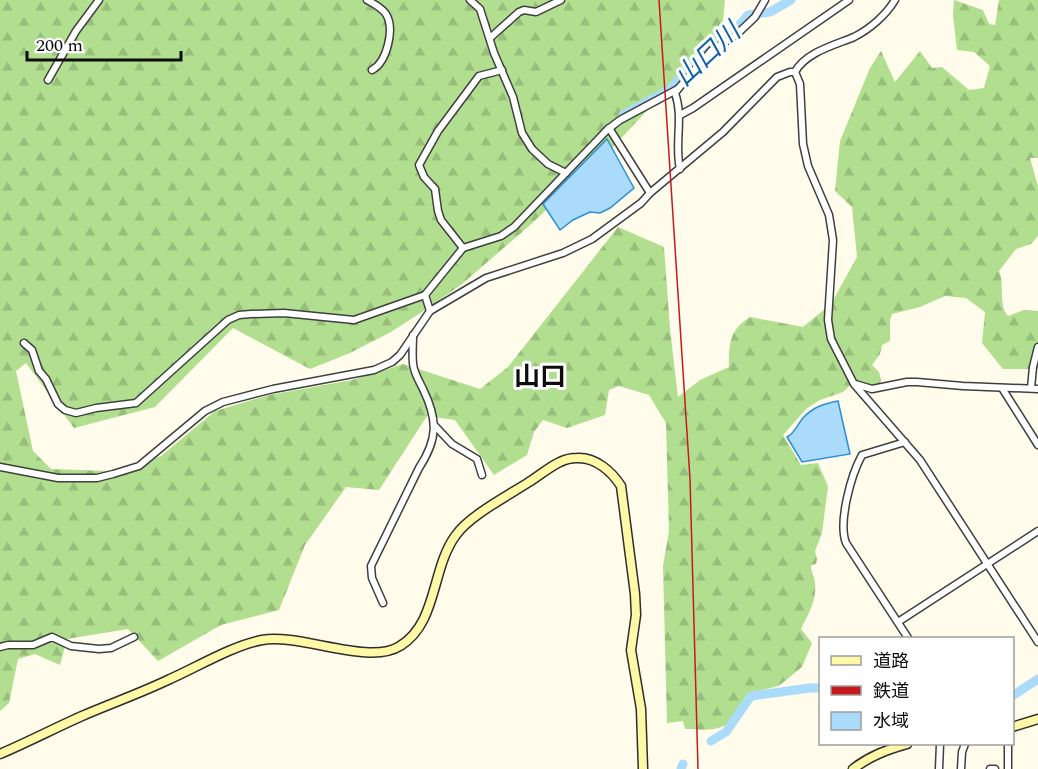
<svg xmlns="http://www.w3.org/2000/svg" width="1038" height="769" viewBox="0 0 1038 769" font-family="Spectral,'Noto Sans JP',serif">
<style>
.forest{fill:url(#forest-firs)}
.water{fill:#abdbfb;stroke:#2c8ed8;stroke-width:1.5}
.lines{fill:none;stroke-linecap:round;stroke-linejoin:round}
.river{stroke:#abdbfb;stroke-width:9}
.street-casing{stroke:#3f3f3f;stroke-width:9}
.secondary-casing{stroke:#2e2e2e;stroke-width:11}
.street{stroke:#fff;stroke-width:6}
.secondary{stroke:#fff8a6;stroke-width:8}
.rail{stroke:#c7191c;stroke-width:1.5}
.labels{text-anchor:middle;stroke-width:6;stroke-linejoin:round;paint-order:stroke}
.water-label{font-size:26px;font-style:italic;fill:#0c5fa7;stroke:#fff}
.neighbourhood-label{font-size:26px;font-weight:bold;fill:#0c0c0c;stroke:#fff}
</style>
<defs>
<pattern id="forest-firs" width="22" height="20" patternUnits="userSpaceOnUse" patternTransform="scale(1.5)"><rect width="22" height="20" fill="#b1df8f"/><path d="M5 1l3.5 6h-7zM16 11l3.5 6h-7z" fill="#97be7a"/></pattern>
</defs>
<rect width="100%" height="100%" fill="#fffceb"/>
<path class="forest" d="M 0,0 L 725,0 L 722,31 L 610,150 L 528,227 L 462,284 L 425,310 L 391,332 L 350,353 L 310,369 L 233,328 L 155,407 L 74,428 L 26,363 L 16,371 L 33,451 L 51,469 L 110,471 L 161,456 L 215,411 L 269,395 L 352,380 L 403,364 L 480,389 L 508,367 L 618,227 L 664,247 L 670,329 L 678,397 L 700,380 L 729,367 C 729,344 729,330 750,317 L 803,327 L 831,304 L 857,257 L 852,207 L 835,191 L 840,141 L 870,68 L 881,51 L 895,82 L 920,51 L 932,68 L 942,67 L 969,90 L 984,88 L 990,66 L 974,52 L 957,50 L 953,15 L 954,0 L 983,10 L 989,24 L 995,25 L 999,0 L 1038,0 L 1038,158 L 1030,158 L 1038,186 L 1038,236 L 1031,244 L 1016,249 L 999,271 C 1005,285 998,305 1008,316 L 1024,310 L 1038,311 L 1038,369 L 1003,369 L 982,343 L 985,312 L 966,298 L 945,296 L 920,307 L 892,314 L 890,320 L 890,341 L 882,345 L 880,354 L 872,365 L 879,372 L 881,380 L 879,385 L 872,387 L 854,382 L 843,392 L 820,400 L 806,409 L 783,435 L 801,465 L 818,463 L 828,486 L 822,533 L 815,551 L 817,559 L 816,564 L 811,565 C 811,573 815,577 815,584 C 817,600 808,615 801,629 L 812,643 L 802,667 L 785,681 L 778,686 L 747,694 C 741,702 737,711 732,719 C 723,733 700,729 685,729 L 683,721 L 667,723 L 663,566 L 669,531 L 666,423 L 649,395 L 619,386 L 609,390 L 605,415 L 567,428 L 543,420 L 534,432 L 527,455 L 494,475 L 455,420 L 427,416 L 379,490 L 346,487 L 305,545 L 279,610 L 221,625 L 158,661 L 128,629 L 67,639 L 60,665 L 35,654 L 18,659 L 9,703 L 0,711 Z"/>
<g class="water">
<polygon points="607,139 634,188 610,208 600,213 590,212 573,220 560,230 543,204"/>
<path d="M 838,401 L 850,454 L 802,462 L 787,437 C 794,434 797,425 803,418 C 813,407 823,404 838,401 Z"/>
</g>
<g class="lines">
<g class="river">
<polyline points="623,115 669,90 713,43 735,30 748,15 770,12 791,0"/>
<polyline points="1012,696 1038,679"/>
<polyline points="711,741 726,732 751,696 810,688 820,688"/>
<polyline points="681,769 683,764"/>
</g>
<g class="street-casing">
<g id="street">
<path d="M 367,0 C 374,4 381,7 386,14 C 395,29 387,62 372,70"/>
<polyline points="470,0 480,9 494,53 513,97 522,133 532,149 548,164 566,173"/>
<polyline points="490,38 519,12 524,10 536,12 561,0"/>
<polyline points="795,72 800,84 803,144 808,166 829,215 833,240 828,320 831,339 854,384 920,460 1038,642"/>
<polyline points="48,80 76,31 99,0"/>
<path d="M 678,89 L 675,93 C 684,118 674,144 680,169"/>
<polyline points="680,115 693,108 849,0"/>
<polyline points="609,128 650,193"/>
<polyline points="463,248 441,220 438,211 435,189 424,177 419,165 438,131 479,76 502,70"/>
<polyline points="425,295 430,311"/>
<polyline points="24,343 32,350 39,371 46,379 58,404 65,410 76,413 96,408 136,403 228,320 239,315 251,314 284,313 354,320 425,295 463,248 501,236 514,227 607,130 620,120 678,89 712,50 735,36 755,17 765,0"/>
<polyline points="855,384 872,389 907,382 917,382 963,386 1038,389"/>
<polyline points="1002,388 1038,445"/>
<polyline points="1031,388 1033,367 1038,347"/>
<polyline points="435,426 452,444 477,459 482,475"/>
<path d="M 905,442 L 862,455 C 851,475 838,522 846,543 L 908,638"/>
<path d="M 0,467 L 58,478 L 97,478 L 113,474 L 139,466 L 205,411 L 223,402 L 273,389 L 374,370 L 392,362 L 400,355 L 430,311 L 486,278 L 563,253 L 592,239 L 641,203 L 650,193 L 723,132 L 777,77 L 790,72 L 795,72 C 806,52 835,45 854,37 C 870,29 886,15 895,0"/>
<path d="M 383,603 L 372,578 L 371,566 L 419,468 C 438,439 438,420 423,389 C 419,381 413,371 413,363 C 412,354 413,344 413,335"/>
<polyline points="898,622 1038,531"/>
<polyline points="0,647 8,645 33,645 52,637 71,646 99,649 111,648 134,637"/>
<polyline points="1008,744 1008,769"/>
<polyline points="939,769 940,744"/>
<polyline points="961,769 962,752 965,744"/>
<polyline points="990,769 995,769"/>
</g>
</g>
<g class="secondary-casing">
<g id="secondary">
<polyline points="1012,727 1038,719"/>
<path d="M 0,754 C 28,742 55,728 82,716 C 112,703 141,693 170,679 C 197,667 234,645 262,640 C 300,633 369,666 400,646 C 438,623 431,568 456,535 C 469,516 509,495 529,482 C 539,476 549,467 560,462 C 564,460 572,458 577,458 C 596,457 612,472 621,486 L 635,594 L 636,615 L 631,650 L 641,709 L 643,769"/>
<path d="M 853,769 C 870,756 886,750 907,744"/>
</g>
</g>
<use href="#street" class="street"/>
<use href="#secondary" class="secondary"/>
<polyline class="rail" points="659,0 690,479 698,769"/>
</g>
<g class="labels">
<g class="water-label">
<text transform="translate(707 54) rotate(-43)" y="9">山口川</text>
</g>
<g class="neighbourhood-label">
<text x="540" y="385">山口</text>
</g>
</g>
<rect x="819" y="637" width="195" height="108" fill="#ffffff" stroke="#9e9e9e" stroke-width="1.5"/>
<rect x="831" y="656" width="30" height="9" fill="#fff8a6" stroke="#9e9e9e" stroke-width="1.5"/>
<text x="873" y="667" font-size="18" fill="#0c0c0c">道路</text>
<rect x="831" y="686" width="30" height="9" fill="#c7191c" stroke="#9e9e9e" stroke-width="1.5"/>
<text x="873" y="697" font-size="18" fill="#0c0c0c">鉄道</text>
<rect x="831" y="712" width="30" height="18" fill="#abdbfb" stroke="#9e9e9e" stroke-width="1.5"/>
<text x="873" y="727" font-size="18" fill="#0c0c0c">水域</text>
<path d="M27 51v9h154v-9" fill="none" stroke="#0c0c0c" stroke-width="3"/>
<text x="36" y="51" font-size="18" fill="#0c0c0c" stroke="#ffffff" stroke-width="4.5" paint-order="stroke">200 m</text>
</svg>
